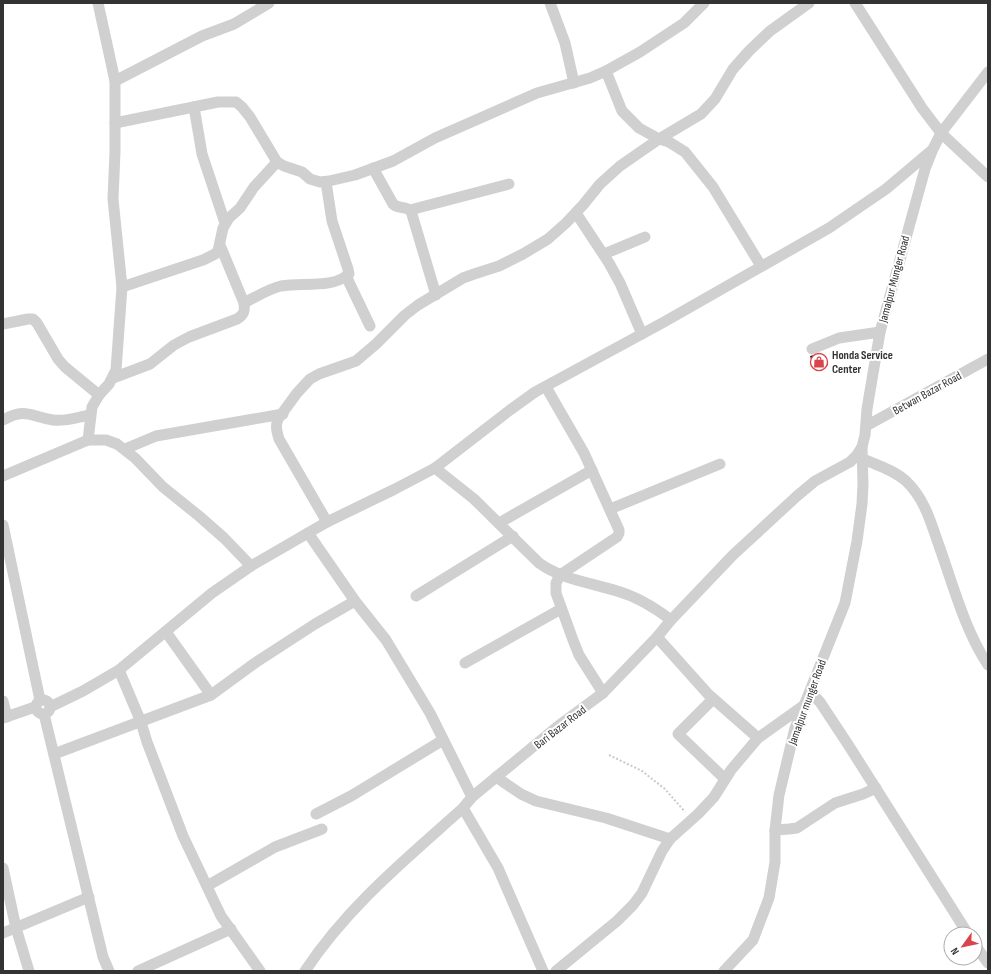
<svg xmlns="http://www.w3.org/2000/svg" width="991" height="974" viewBox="0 0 991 974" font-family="'Sofia Sans Condensed',sans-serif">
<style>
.building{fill:#1a1a1a}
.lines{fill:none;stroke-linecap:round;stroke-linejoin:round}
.path{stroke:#cacaca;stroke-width:2;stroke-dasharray:2 2;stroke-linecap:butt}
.minor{stroke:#d0d0d0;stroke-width:11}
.labels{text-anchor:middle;stroke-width:4;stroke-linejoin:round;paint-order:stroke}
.street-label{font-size:12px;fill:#333;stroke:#fff}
.poi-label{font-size:12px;font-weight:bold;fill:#333;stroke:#fff;text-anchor:start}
</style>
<rect width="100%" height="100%" fill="#fff"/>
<polygon class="building" points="819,354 820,357 825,356 828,365 814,369 810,356"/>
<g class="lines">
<polyline class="path" points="609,755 642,771 665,789 685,812"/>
<g class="minor">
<polyline points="550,3 565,43 574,83"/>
<polyline points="855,3 922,108 941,133 988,177"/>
<polyline points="606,71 622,111 639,128 659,139 669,142 685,152 713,187 761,266"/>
<polyline points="115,81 202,36 234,24 269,3"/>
<polyline points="194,107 202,154 225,223"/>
<polyline points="115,123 218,102 236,102 242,107 250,117 277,162 284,166 302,172 310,179 320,182 329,181 355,175 393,161 435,138 537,93 590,78 606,71 640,52 684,23 704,3"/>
<path d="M 373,168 L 393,204 C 398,209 406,206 411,211 L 436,295"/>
<polyline points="410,210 509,184"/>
<polyline points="576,213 609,263 620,283 642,334"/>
<polyline points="604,254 645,237"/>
<polyline points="346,276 370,326"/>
<polyline points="122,287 203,260 215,254 218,251 223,228 229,218 240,208 254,187 277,162"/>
<path d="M 244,303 C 256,297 268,289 281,286 C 302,282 332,289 349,274 L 348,269 L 332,221 L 326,182"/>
<polyline points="3,324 28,319 33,319 37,323 58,359 65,367 99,395"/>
<polyline points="812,349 839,338 880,332"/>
<path d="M 113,378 L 150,364 L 174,345 L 189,337 L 237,319 C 244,315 245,311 244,303 L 220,245"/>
<polyline points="546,387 584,453 619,530 619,533 617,537 560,575 556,583 556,593 573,640 579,655 603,693"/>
<path d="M 3,420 C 27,407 30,417 53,420 C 65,422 78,417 90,415"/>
<polyline points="866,426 988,359"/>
<polyline points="88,440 92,407 99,395 109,384 116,370 122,287 113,199 115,152 115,81 98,3"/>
<polyline points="125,449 156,436 283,414"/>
<path d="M 863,459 C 877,465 894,470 906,481 C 923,497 930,519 937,540 C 952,581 964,629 988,665"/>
<path d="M 435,468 L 474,499 L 539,563 C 563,580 589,582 617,591 C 638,597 654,607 671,620"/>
<polyline points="3,476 88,440 106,440 117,444 135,458 163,487 199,516 224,538 251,566"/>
<polyline points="610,509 720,464"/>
<path d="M 327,522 L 279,439 C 277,432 275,426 278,419 L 297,393 L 310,379 L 319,374 L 356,361 L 376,344 L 405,315 L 418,305 L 463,278 L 474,274 L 499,266 L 523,254 L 548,239 L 566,223 L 583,205 L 600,184 L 620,166 L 659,139 L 701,114 L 715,99 L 733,69 L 749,51 L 770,31 L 809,3"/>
<polyline points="499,523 592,470"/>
<polyline points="3,525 40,700"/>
<polyline points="308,533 355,601 386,640 430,713 472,797"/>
<polyline points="416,596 513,536"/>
<polyline points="166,632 211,695"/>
<polyline points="657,637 708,694 758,738"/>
<polyline points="465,663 561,609"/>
<polyline points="119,670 141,722 147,742 183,836 221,916 260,971"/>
<polyline points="810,692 820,702 849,746 968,934"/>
<polyline points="713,699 678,734 725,779"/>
<circle cx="43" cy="707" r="7"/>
<polyline points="3,701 7,717"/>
<polyline points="50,707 83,691 119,670 212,593 251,566 327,522 395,489 435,468 510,410 535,392 664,322 829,228 886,189 931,151"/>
<polyline points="44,714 103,957 109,971"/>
<polyline points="3,718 35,707"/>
<polyline points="54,754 211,695 255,663 315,624 355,601"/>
<polyline points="496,777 521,794 536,801 606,818 670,839"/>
<polyline points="463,808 498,868 543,971"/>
<polyline points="316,814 351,796 443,740"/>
<polyline points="775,830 789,829 797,828 835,803 863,794 876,788"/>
<polyline points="3,868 16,928 29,971"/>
<polyline points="207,886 275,847 322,829"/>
<polyline points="3,933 89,897"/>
<polyline points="975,945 988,963"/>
<polyline points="138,971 231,929"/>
<path d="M 305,971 C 347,907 406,859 463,808 L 472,797 L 557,727 L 603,693 L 657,637 L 671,620 L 733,555 L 797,496 L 815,481 L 850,462 L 857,455 L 862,447 L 865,435 L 867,409 L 880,332 L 925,169 L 933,149 L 941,133 L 988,72"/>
<polyline points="556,971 617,921 633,905 642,893 662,851 670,839 698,814 714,797 731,770 758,738 803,706"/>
<polyline points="724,971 753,940 769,898 775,862 775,830 779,795 795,728 845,603 857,541 862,504 863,484 862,447"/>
</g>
</g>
<defs>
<g id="shop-ring" transform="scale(0.9)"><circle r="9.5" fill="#fff" stroke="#d9454c" stroke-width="1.5"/><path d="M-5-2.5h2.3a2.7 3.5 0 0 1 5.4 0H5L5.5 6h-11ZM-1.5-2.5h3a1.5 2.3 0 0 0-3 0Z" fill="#d9454c"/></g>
</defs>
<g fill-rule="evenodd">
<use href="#shop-ring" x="819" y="362"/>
</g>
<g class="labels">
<g class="street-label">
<text transform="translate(894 279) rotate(-75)" y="4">Jamalpur Munger Road</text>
<text transform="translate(927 393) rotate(-29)" y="4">Betwan Bazar Road</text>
<text transform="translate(807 702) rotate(-70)" y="4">Jamalpur munger Road</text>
<text transform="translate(560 727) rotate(-38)" y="4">Bari Bazar Road</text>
</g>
<g class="poi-label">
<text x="832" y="359">Honda Service<tspan x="832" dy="14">Center</tspan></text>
</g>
</g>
<rect width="991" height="974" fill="none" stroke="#333333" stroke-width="8"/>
<g transform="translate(963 946) rotate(237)"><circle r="19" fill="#ffffff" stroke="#adadad"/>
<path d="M0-3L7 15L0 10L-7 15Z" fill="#d9454c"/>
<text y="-6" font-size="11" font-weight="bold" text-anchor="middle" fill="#333333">N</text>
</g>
</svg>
